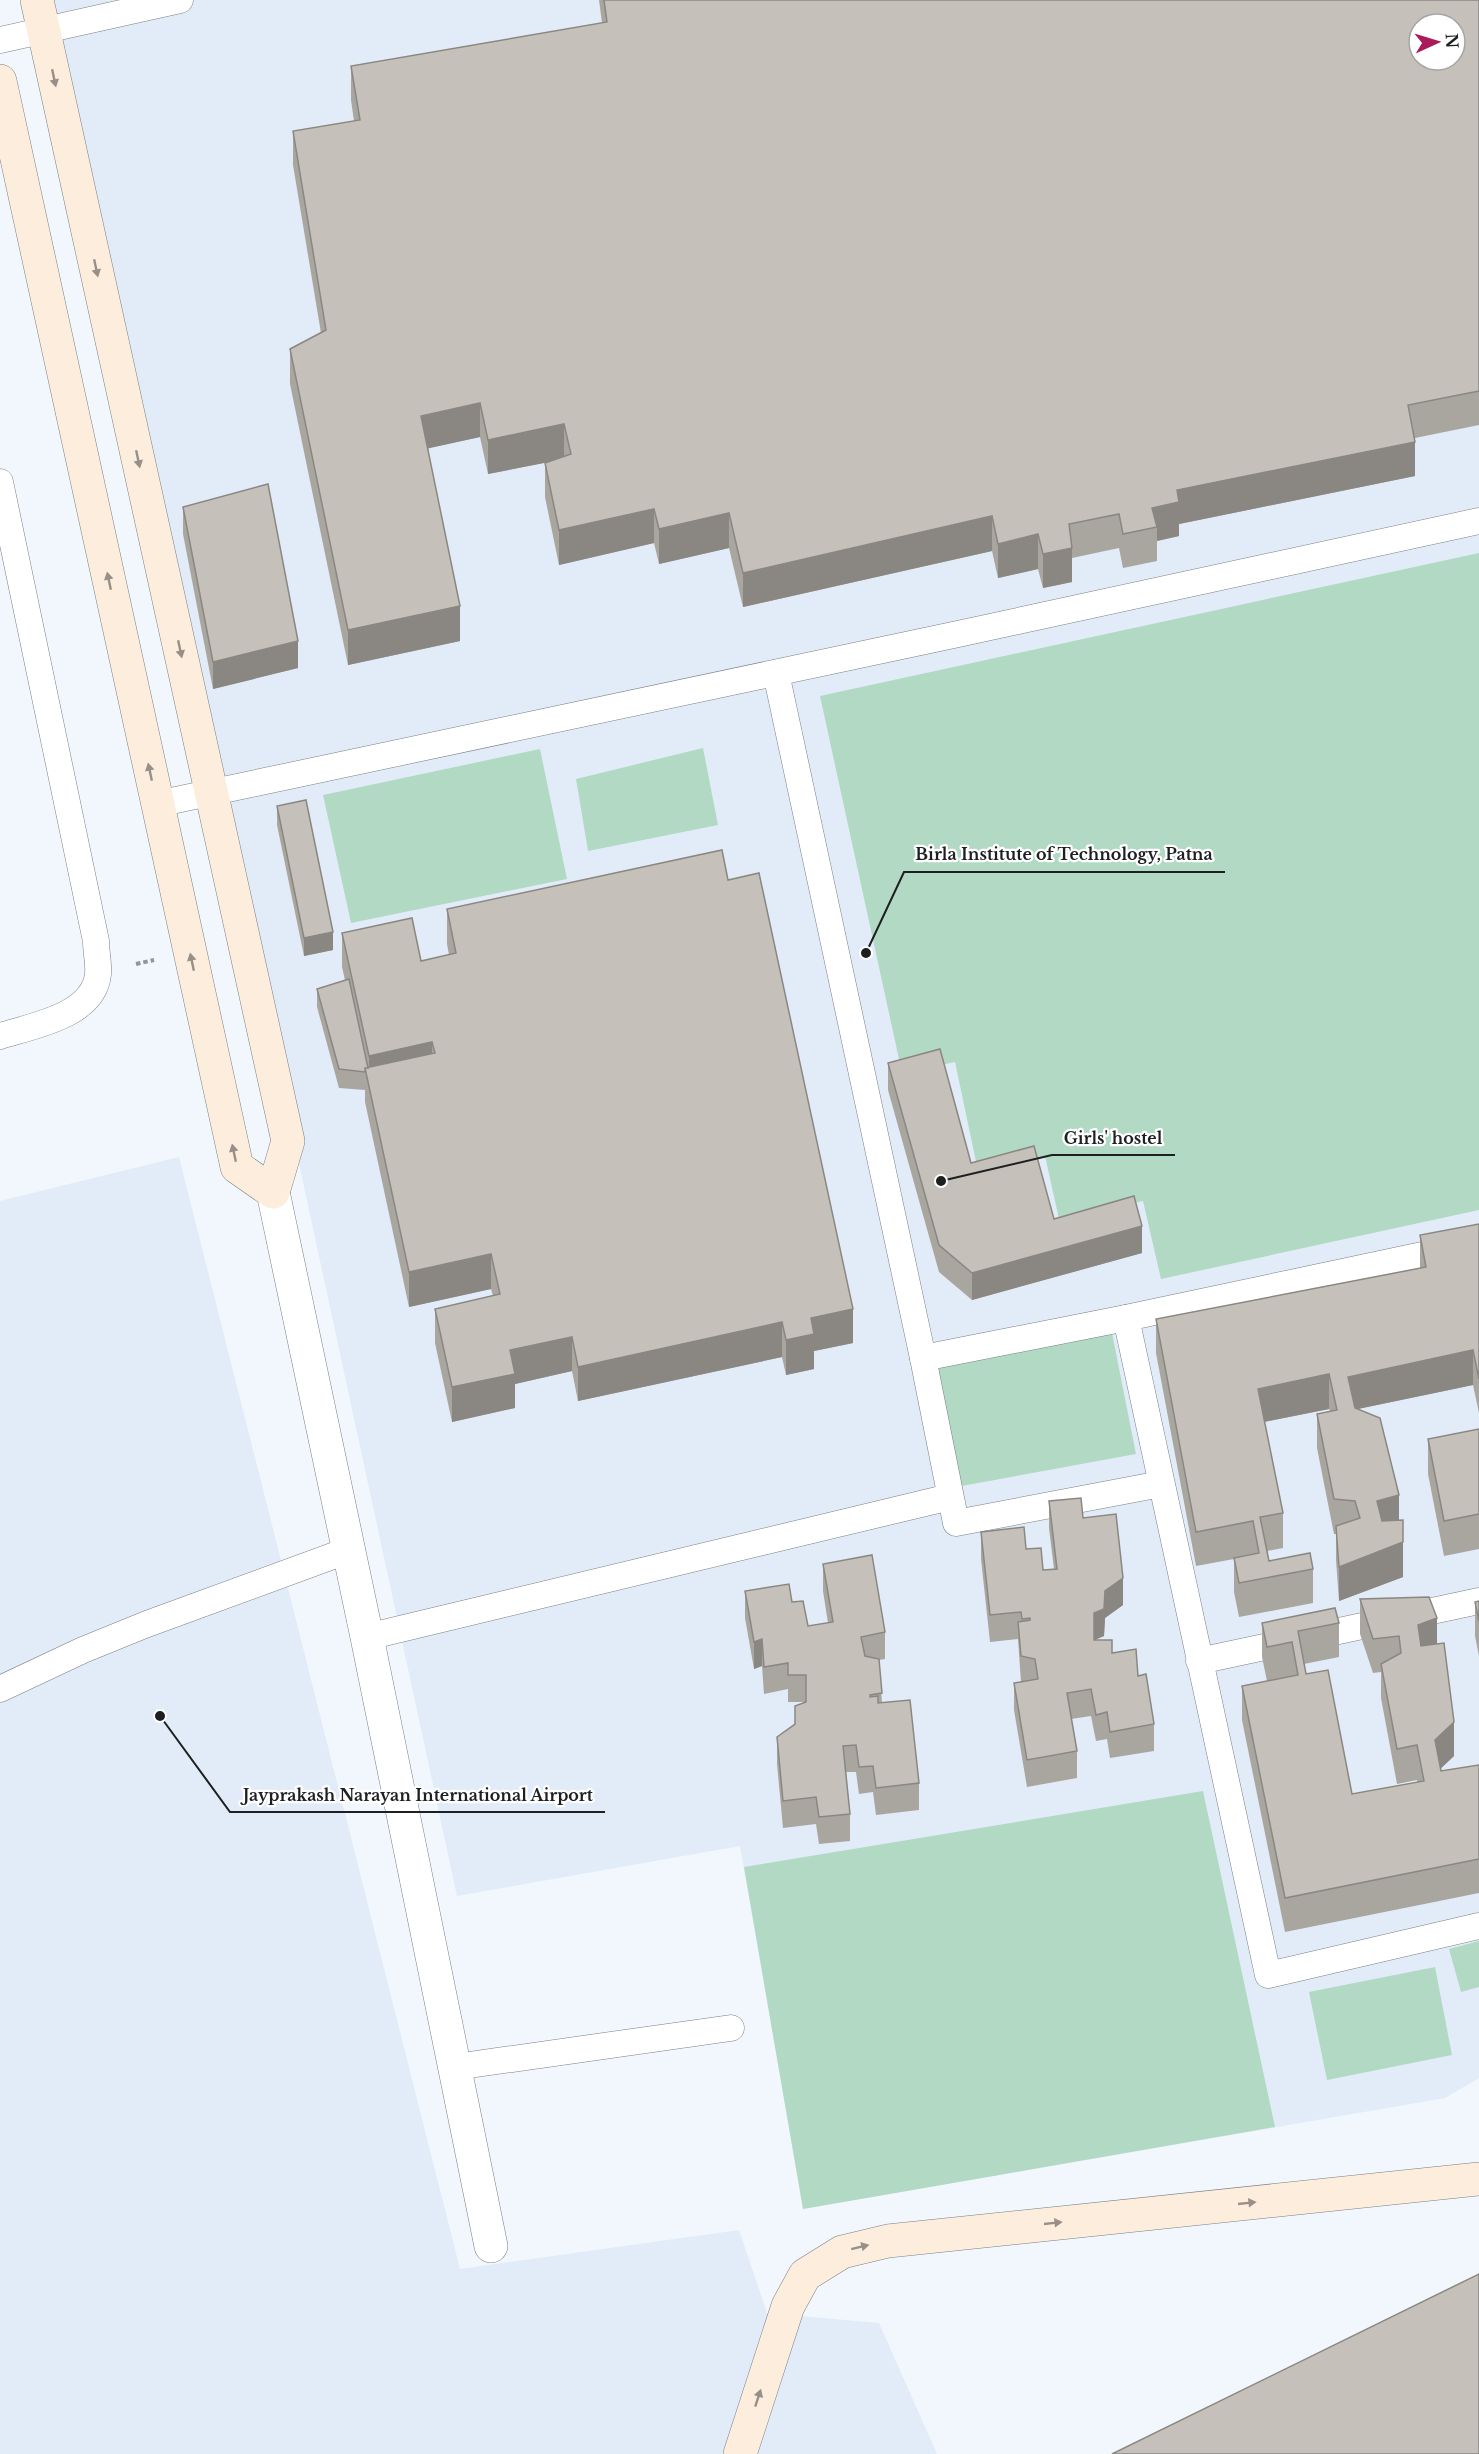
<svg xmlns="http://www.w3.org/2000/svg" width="1479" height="2454" viewBox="0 0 1479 2454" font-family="'Libre Baskerville',serif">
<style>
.built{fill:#e1ecf8;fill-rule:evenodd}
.green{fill:#b2d9c3}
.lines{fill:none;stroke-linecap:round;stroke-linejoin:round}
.lane-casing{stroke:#7a7f85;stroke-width:27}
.street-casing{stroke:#7a7f85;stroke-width:34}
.secondary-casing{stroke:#7a7f85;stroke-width:34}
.path{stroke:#919599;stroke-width:4;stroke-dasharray:4.5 3;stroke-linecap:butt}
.lane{stroke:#fff;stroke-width:26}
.street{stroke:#fff;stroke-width:33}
.secondary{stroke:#fceddc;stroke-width:33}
.wall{fill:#a9a6a0}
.shaded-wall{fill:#8a8782}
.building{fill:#c5c1ba;stroke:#8a8782;stroke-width:1.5;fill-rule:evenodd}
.oneway{fill:#989088}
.leader{fill:none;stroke:#1d1f21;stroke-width:2}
.callout-dot{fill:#1d1f21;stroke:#fff;stroke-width:2}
.callout-label{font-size:16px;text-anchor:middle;font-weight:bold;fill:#1d1f21;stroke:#fff;stroke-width:4.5;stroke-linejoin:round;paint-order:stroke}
</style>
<rect width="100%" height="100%" fill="#f1f7fd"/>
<g class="built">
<path d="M 48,0 L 1479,0 L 1479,2078 L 1445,2098 L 803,2209 L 740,1846 L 457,1896 ZM 1419,24 L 1455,24 L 1455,60 L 1419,60 Z"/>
<polygon points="179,1157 460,2269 739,2230 767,2313 879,2323 937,2454 0,2454 0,1201"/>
</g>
<g class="green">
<polygon points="1479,553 1479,1210 1161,1279 1143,1201 1059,1219 1045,1156 978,1171 955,1062 902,1073 820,696"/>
<polygon points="703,748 718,825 588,851 576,779"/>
<polygon points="540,749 567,879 351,923 323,795"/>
<polygon points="1111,1328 1136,1454 956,1487 930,1362"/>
<polygon points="1203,1791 1275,2127 803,2209 744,1867"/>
<polygon points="1479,1941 1479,1987 1461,1992 1449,1949"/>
<polygon points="1435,1967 1452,2055 1327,2080 1309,1992"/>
</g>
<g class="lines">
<g class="lane-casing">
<g id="lane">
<polyline points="0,40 180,0"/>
<path d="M 0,482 L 96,941 C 96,952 99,964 98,974 C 94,1016 32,1026 0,1036"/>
<polyline points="776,673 923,1358 1126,1318 1268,1975 1479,1926"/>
<polyline points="157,804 958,634 1479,521"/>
<polyline points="1126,1318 1479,1243"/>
<polyline points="923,1358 956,1523 1161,1484"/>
<polyline points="367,1637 950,1497"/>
<polyline points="1199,1661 1479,1601"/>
<polyline points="0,1689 83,1650 147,1624 349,1550"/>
<polyline points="455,2067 731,2028"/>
</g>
</g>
<g class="street-casing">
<polyline id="street" points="273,1192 367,1637 491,2246"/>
</g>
<g class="secondary-casing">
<g id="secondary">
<polyline points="0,81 237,1167 273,1192 288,1141 37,0"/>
<polyline points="740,2454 788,2306 805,2275 842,2252 888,2241 1479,2179"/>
</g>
</g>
<polyline class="path" points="136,964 154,960"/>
<use href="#lane" class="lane"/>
<use href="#street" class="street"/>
<use href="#secondary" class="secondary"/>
</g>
<g class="wall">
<polygon points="599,0 1479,0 1479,425 1415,438 1415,476 1179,524 1179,536 1157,541 1157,561 1123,568 1119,548 1072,558 1072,582 1043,588 1038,569 998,578 992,551 743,607 729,548 659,564 654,543 559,565 545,497 545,463 549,462 488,474 480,437 428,448 460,641 348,665 290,384 290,349 321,333 293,165 293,131 354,121 351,100 351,66 602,23"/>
<polygon points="183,507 298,668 213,689 183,534"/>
<polygon points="277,806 333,950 304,956 277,825"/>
<polygon points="728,880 853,1343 814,1351 814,1369 786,1375 782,1357 578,1401 572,1371 515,1384 515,1408 452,1422 435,1343 435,1309 493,1296 491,1289 409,1307 365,1102 365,1090 339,1088 317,1007 317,989 345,980 342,967 342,933 421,961 449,955 447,944 447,909"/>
<polygon points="888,1063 971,1163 1054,1219 1142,1253 972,1300 939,1272 888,1090"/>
<polygon points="1479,1224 1479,1413 1473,1385 1358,1409 1399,1520 1403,1577 1339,1601 1336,1560 1336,1534 1334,1534 1317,1448 1317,1414 1330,1411 1329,1409 1264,1422 1283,1513 1283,1548 1267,1551 1269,1561 1313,1569 1313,1603 1239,1617 1234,1592 1234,1559 1196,1566 1156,1353 1156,1319 1420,1268 1420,1235"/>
<polygon points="1479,1429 1479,1549 1444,1556 1428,1474 1428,1439"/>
<polygon points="1049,1501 1083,1518 1123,1605 1105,1618 1104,1636 1095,1640 1112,1653 1138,1676 1154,1724 1154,1751 1110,1758 1107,1739 1096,1741 1091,1716 1071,1719 1077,1751 1077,1778 1027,1787 1014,1710 1014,1683 1021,1682 1018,1639 990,1642 981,1559 981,1532 1026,1549 1043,1570 1054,1569 1049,1528"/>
<polygon points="823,1564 885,1632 885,1659 879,1660 882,1703 919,1783 919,1810 876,1815 873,1792 859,1794 856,1772 846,1772 850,1814 850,1841 819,1844 816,1824 783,1828 777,1764 777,1737 795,1724 805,1702 788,1702 788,1689 764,1694 762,1666 754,1669 745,1618 745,1591 808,1626 828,1623 823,1591"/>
<polygon points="1360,1599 1437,1644 1454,1756 1440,1769 1441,1771 1479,1765 1479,1893 1285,1932 1242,1720 1242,1686 1267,1681 1262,1657 1262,1623 1339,1623 1339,1657 1304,1664 1306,1674 1352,1794 1417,1782 1417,1780 1397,1784 1381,1698 1381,1672 1373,1673 1360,1634"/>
<polygon points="1479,1601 1479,1656 1475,1636 1475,1602"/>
</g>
<g class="shaded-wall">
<polygon points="480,403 480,437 421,450 421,416"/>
<polygon points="564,424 564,459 488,474 488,440"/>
<polygon points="1415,442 1415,476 1179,524 1179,536 1157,541 1157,527 1152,508 1177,490"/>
<polygon points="654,509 654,543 559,565 559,530"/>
<polygon points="729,513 729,548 659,564 659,529"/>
<polygon points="992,516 992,551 743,607 743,573"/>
<polygon points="1038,534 1038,569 998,578 998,544"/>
<polygon points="1072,548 1072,582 1043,588 1043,554"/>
<polygon points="460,606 460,641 348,665 348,630"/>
<polygon points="298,641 298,668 213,689 213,662"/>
<polygon points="333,932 333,950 304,956 304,938"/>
<polygon points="432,1042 432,1076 369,1084 369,1056"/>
<polygon points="1142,1226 1142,1253 972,1300 972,1273"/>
<polygon points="491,1254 491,1289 409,1307 409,1272"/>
<polygon points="853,1309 853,1343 814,1351 814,1369 786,1375 786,1340 811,1318"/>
<polygon points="782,1322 782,1357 578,1401 578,1367"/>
<polygon points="572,1337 572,1371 515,1384 515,1408 452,1422 452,1387 510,1350"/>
<polygon points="1473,1350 1473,1385 1348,1411 1348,1377"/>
<polygon points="1329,1374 1329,1409 1258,1423 1258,1389"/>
<polygon points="1399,1495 1399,1529 1377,1535 1377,1501"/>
<polygon points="1403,1542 1403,1577 1339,1601 1339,1567"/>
<polygon points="1123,1578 1123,1605 1105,1618 1104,1636 1094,1640 1094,1613 1105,1591"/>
<polygon points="1437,1618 1437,1652 1418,1659 1418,1625"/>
<polygon points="762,1639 762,1666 754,1669 754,1642"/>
<polygon points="1454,1722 1454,1756 1435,1774 1435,1740"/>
</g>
<g class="building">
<path d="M 604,0 L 1479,0 L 1479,391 L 1408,405 L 1415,442 L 1177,490 L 1179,502 L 1152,508 L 1157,527 L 1123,534 L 1119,514 L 1069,524 L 1072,548 L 1043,554 L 1038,534 L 998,544 L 992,516 L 743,573 L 729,513 L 659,529 L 654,509 L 559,530 L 545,463 L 571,454 L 564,424 L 488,440 L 480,403 L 421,416 L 460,606 L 348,630 L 290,349 L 326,330 L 293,131 L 360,120 L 351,66 L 607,22 ZM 1419,24 L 1455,24 L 1455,60 L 1419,60 Z"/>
<polygon points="268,484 298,641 213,662 183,507"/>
<polygon points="306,800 333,932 304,938 277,806"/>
<polygon points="722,850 728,880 759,873 853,1309 811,1318 814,1334 786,1340 782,1322 578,1367 572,1337 510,1350 515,1374 452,1387 435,1309 500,1294 491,1254 409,1272 365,1068 435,1053 432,1042 369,1056 342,933 412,918 421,961 456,953 447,909"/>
<polygon points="349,979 368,1068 365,1068 365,1072 339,1069 317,989"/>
<polygon points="940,1049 971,1163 1034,1146 1054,1219 1134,1196 1142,1226 972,1273 939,1245 888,1063"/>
<polygon points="1479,1224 1479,1379 1473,1350 1348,1377 1355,1408 1380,1418 1399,1495 1377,1501 1382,1521 1403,1520 1403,1542 1339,1567 1336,1526 1360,1518 1355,1501 1334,1499 1317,1414 1337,1410 1329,1374 1258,1389 1283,1513 1260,1517 1269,1561 1310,1553 1313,1569 1239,1583 1234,1558 1259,1553 1253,1521 1196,1532 1156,1319 1426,1267 1420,1235"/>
<polygon points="1479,1429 1479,1514 1444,1521 1428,1439"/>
<polygon points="1081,1498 1083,1518 1116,1514 1123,1578 1105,1591 1104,1609 1094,1613 1094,1640 1112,1640 1112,1653 1136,1649 1138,1676 1146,1674 1154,1724 1110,1732 1107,1712 1096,1715 1091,1689 1067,1693 1077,1751 1027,1760 1014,1683 1038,1679 1035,1659 1021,1656 1018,1622 1030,1620 1030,1618 1022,1619 1021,1612 990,1615 981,1532 1024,1527 1026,1549 1041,1548 1043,1570 1057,1569 1049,1501"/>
<polygon points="872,1555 885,1632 861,1637 865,1656 879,1659 882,1693 870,1695 870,1697 878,1696 878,1703 910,1700 919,1783 876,1788 873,1766 859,1767 856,1745 843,1746 850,1814 819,1817 816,1797 783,1801 777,1737 795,1724 795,1706 806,1702 806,1675 788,1675 788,1663 764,1667 762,1639 754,1642 745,1591 789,1584 792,1602 803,1601 808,1626 833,1622 823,1564"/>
<polygon points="1429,1597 1437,1618 1418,1625 1421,1646 1444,1643 1454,1722 1435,1740 1441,1771 1479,1765 1479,1859 1285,1898 1242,1686 1298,1675 1292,1642 1267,1647 1262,1623 1335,1608 1339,1623 1298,1631 1306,1674 1328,1670 1352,1794 1424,1781 1417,1745 1397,1749 1381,1664 1401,1653 1399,1636 1373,1639 1360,1599"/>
<polygon points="1479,1601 1479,1621 1475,1602"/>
<polygon points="1479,2274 1479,2454 1112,2454"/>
</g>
<defs><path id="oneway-solid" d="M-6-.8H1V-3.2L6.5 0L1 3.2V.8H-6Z" transform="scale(1.5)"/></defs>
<g class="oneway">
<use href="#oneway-solid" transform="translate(54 78) rotate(78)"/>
<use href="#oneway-solid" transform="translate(96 268) rotate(78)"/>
<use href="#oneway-solid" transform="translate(138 459) rotate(78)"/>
<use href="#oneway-solid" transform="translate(109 581) rotate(-102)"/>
<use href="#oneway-solid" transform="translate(180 649) rotate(78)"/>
<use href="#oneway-solid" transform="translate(150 772) rotate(-102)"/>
<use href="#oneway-solid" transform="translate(192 962) rotate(-102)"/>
<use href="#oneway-solid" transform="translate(234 1153) rotate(-102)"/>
<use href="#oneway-solid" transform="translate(1247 2203) rotate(-6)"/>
<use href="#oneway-solid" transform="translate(1053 2223) rotate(-6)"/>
<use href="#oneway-solid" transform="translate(860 2247) rotate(-14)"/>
<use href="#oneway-solid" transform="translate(758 2398) rotate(-72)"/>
</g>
<path class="leader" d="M866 953L904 872H1225M941 1181L1052 1155H1175M160 1716L230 1812H605"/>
<g class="callout-dot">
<circle cx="866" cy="953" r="6"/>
<circle cx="941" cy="1181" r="6"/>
<circle cx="160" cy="1716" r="6"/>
</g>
<g class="callout-label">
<text x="1064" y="860">Birla Institute of Technology, Patna</text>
<text x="1113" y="1144">Girls' hostel</text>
<text x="418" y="1801">Jayprakash Narayan International Airport</text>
</g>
<g transform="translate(1437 42) rotate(86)"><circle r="28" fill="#ffffff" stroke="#a5a5a6" stroke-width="1.5"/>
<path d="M0-4.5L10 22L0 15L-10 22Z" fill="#a91b5b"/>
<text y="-9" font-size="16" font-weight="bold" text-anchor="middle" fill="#1d1f21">N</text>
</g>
</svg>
